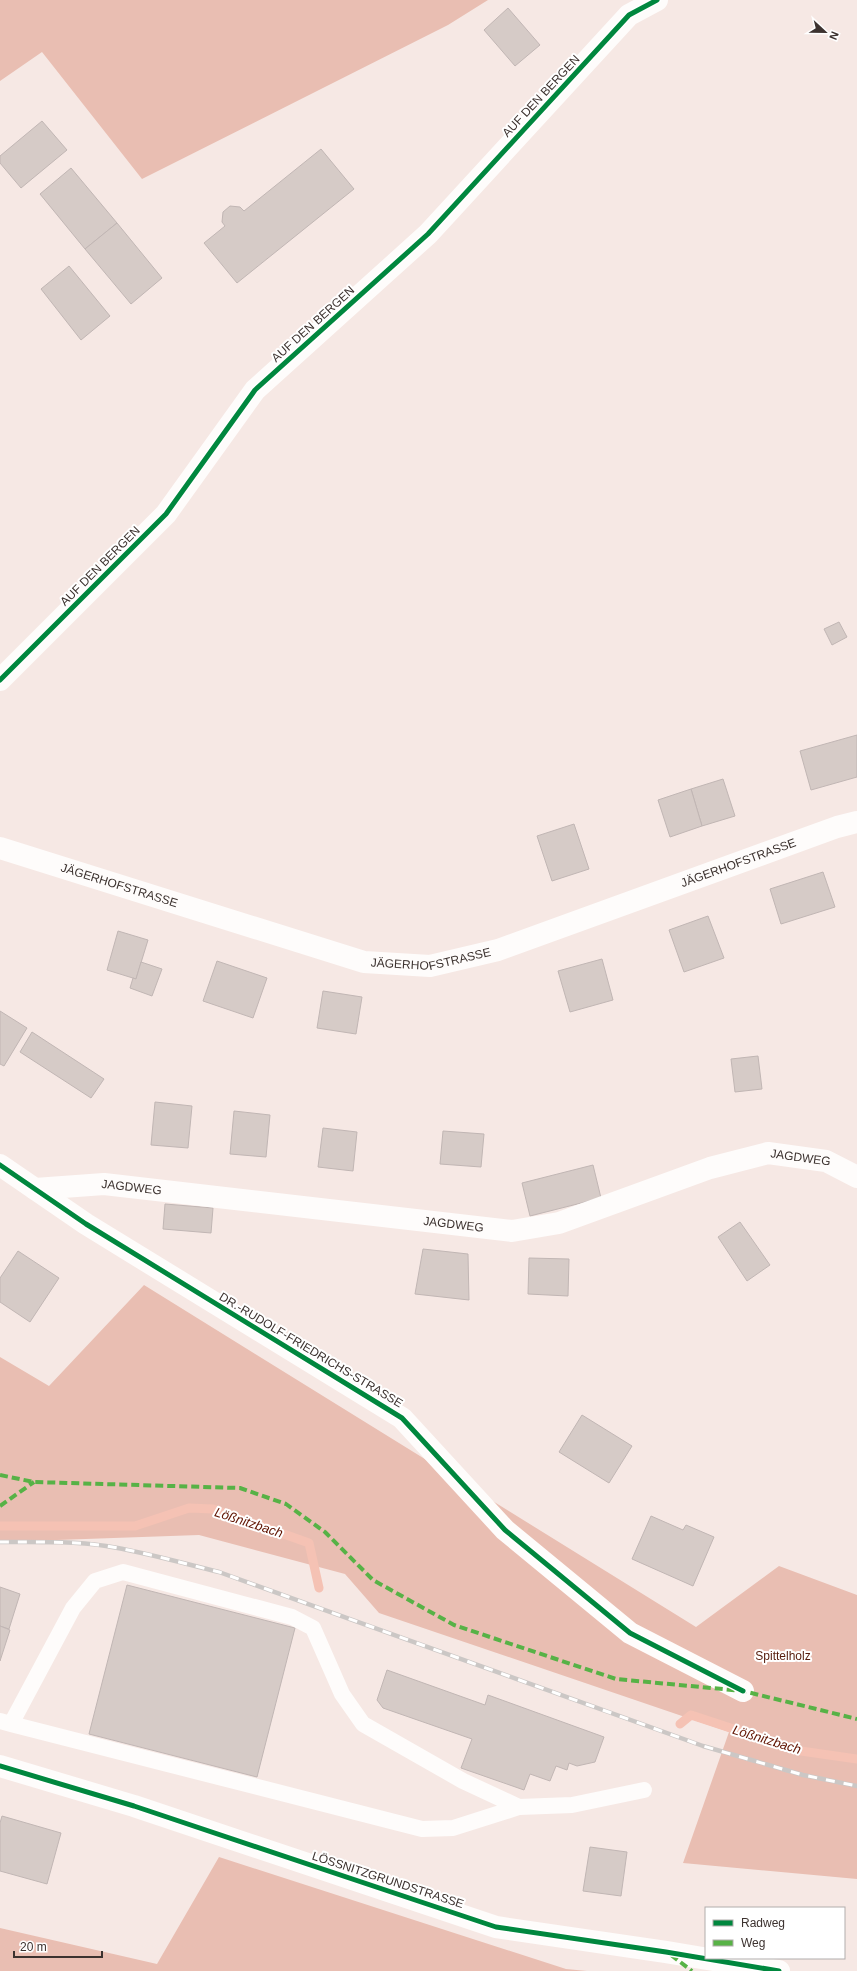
<svg xmlns="http://www.w3.org/2000/svg" width="857" height="1971" viewBox="0 0 857 1971" font-family="Arial,sans-serif">
<style>
.forest{fill:#e9beb2}
.lines{fill:none;stroke-linecap:round;stroke-linejoin:round}
.stream{stroke:#f5c2b4;stroke-width:9}
.building{fill:#d6cbc7;stroke:#c1b6b4}
.lane{stroke:#fefcfb;stroke-width:16}
.street{stroke:#fefcfb;stroke-width:22}
.secondary{stroke:#fefcfb;stroke-width:22}
.rail-casing{stroke:#cbc7c5;stroke-width:4.5}
.rail{stroke:#fff;stroke-width:3;stroke-dasharray:9;stroke-linecap:butt}
.quiet{stroke:#57b246;stroke-width:4;stroke-dasharray:8 4;stroke-linecap:butt}
.cycleway-casing{stroke:#fff;stroke-width:8}
.cycleway{stroke:#00873e;stroke-width:5}
.labels{text-anchor:middle;stroke-width:4;stroke-linejoin:round;paint-order:stroke}
.street-label{font-size:12px;fill:#3c322f;stroke:#fff}
.park-label{font-size:12px;fill:#561c0c;stroke:#fff}
.water-label{font-size:13px;font-style:italic;fill:#601300;stroke:#fff}
</style>
<rect width="100%" height="100%" fill="#f6e8e4"/>
<g class="forest">
<polygon points="0,0 488,0 448,25 142,179 42,52 0,81"/>
<polygon points="144,1285 696,1627 779,1566 857,1595 857,1879 683,1863 729,1732 379,1613 345,1574 199,1535 0,1542 0,1357 49,1386"/>
<polygon points="219,1857 566,1969 587,1971 0,1971 0,1928 157,1964"/>
</g>
<g class="lines">
<g class="stream">
<polyline points="0,1526 135,1526 189,1508 213,1509 309,1543 319,1588"/>
<polyline points="680,1724 691,1715 801,1751 857,1759"/>
</g>
</g>
<g class="building">
<polygon points="508,8 540,45 515,66 484,30"/>
<polygon points="42,121 67,150 21,188 0,163 0,156"/>
<polygon points="321,149 354,189 237,283 204,243 225,226 222,222 223,212 230,206 240,207 244,211"/>
<polygon points="71,168 117,223 85,249 40,194"/>
<polygon points="117,223 162,278 131,304 85,249"/>
<polygon points="69,266 110,316 81,340 41,289"/>
<polygon points="839,622 847,637 832,645 824,629"/>
<polygon points="857,735 857,777 811,790 800,751"/>
<polygon points="723,779 735,816 702,826 691,789"/>
<polygon points="691,789 702,826 670,837 658,800"/>
<polygon points="574,824 589,869 552,881 537,836"/>
<polygon points="823,872 835,907 781,924 770,889"/>
<polygon points="708,916 724,958 684,972 669,930"/>
<polygon points="118,931 148,940 136,979 107,970"/>
<polygon points="602,959 613,1000 570,1012 558,971"/>
<polygon points="217,961 267,978 253,1018 203,1001"/>
<polygon points="141,962 162,969 152,996 130,988 133,978 136,979"/>
<polygon points="323,991 362,997 356,1034 317,1028"/>
<polygon points="0,1011 27,1028 4,1066 0,1064"/>
<polygon points="32,1032 104,1079 91,1098 20,1052"/>
<polygon points="758,1056 762,1089 735,1092 731,1059"/>
<polygon points="155,1102 192,1106 188,1148 151,1145"/>
<polygon points="234,1111 270,1115 266,1157 230,1154"/>
<polygon points="323,1128 357,1132 353,1171 318,1167"/>
<polygon points="443,1131 484,1134 481,1167 440,1164"/>
<polygon points="593,1165 601,1198 530,1216 522,1183"/>
<polygon points="165,1204 213,1208 211,1233 163,1229"/>
<polygon points="740,1222 770,1265 747,1281 718,1237"/>
<polygon points="423,1249 468,1254 469,1300 415,1294"/>
<polygon points="18,1251 59,1278 30,1322 0,1302 0,1278"/>
<polygon points="529,1258 569,1259 568,1296 528,1294"/>
<polygon points="582,1415 632,1446 609,1483 559,1452"/>
<polygon points="651,1516 683,1530 686,1525 714,1537 693,1586 632,1559"/>
<polygon points="127,1585 295,1628 257,1777 89,1734"/>
<polygon points="0,1587 20,1594 9,1629 0,1626"/>
<polygon points="0,1626 10,1630 0,1661"/>
<polygon points="387,1670 485,1705 488,1695 604,1737 595,1762 577,1766 569,1763 567,1770 556,1766 550,1781 530,1774 524,1790 461,1768 472,1739 383,1708 377,1700"/>
<polygon points="2,1816 61,1833 47,1884 0,1871 0,1823"/>
<polygon points="590,1847 627,1852 621,1896 583,1891"/>
</g>
<g class="lines">
<g class="lane">
<polyline points="0,1721 11,1724 422,1829 453,1828 519,1807 463,1781 363,1724 342,1694 313,1628 292,1617 123,1572 95,1581 73,1608 11,1724"/>
<polyline points="519,1807 572,1805 644,1790"/>
</g>
<g class="street">
<polyline points="0,680 166,514 255,390 428,234 629,15 657,0"/>
<path id="s1" d="M 0,848 L 364,962 L 430,966 L 498,950 L 837,827 L 857,822"/>
<polyline points="0,1165 86,1224 402,1418 505,1530 630,1633 743,1691"/>
<path id="s2" d="M 35,1189 L 104,1184 L 512,1231 L 559,1223 L 710,1168 L 768,1153 L 826,1161 L 857,1177"/>
</g>
<polyline class="secondary" points="0,1766 134,1806 496,1927 666,1952 779,1971"/>
<g class="rail-casing">
<path id="rail" d="M 0,1542 C 35,1542 72,1541 106,1546 C 144,1552 182,1563 219,1572 L 703,1746 L 803,1775 L 857,1786"/>
</g>
<use href="#rail" class="rail"/>
<g class="quiet">
<polyline points="0,1475 34,1482 240,1488 286,1504 325,1532 373,1580 454,1625 616,1679 743,1691 857,1719"/>
<polyline points="0,1506 34,1482"/>
<polyline points="671,1955 692,1971"/>
</g>
<g class="cycleway-casing">
<g id="cycleway">
<polyline points="0,680 166,514 255,390 428,234 629,15 657,0"/>
<polyline points="0,1165 86,1224 402,1418 505,1530 630,1633 743,1691"/>
<polyline points="0,1766 134,1806 496,1927 666,1952 779,1971"/>
</g>
</g>
<use href="#cycleway" class="cycleway"/>
</g>
<g class="labels">
<g class="street-label">
<text transform="translate(541 96) rotate(-47)" y="4">AUF DEN BERGEN</text>
<text transform="translate(313 324) rotate(-42)" y="4">AUF DEN BERGEN</text>
<text transform="translate(100 566) rotate(-45)" y="4">AUF DEN BERGEN</text>
<text dy="4" stroke="none"><textPath href="#s1" startOffset="773">JÄGERHOFSTRASSE</textPath></text>
<text dy="4" stroke="none"><textPath href="#s1" startOffset="125">JÄGERHOFSTRASSE</textPath></text>
<text dy="4" stroke="none"><textPath href="#s1" startOffset="449">JÄGERHOFSTRASSE</textPath></text>
<text dy="4" stroke="none"><textPath href="#s2" startOffset="781">JAGDWEG</textPath></text>
<text dy="4" stroke="none"><textPath href="#s2" startOffset="97">JAGDWEG</textPath></text>
<text dy="4" stroke="none"><textPath href="#s2" startOffset="421">JAGDWEG</textPath></text>
<text transform="translate(311 1350) rotate(31)" y="4">DR.-RUDOLF-FRIEDRICHS-STRASSE</text>
<text transform="translate(388 1880) rotate(18)" y="4">LÖSSNITZGRUNDSTRASSE</text>
</g>
<g class="park-label">
<text x="783" y="1660">Spittelholz</text>
</g>
<g class="water-label">
<text transform="translate(249 1522) rotate(18)" y="5">Lößnitzbach</text>
<text transform="translate(767 1739) rotate(17)" y="5">Lößnitzbach</text>
</g>
</g>
<rect x="705" y="1907" width="140" height="52" fill="#ffffff" stroke="#b1adac"/>
<rect x="713" y="1920" width="20" height="6" fill="#00873e" stroke="#b1adac"/>
<text x="741" y="1927" font-size="12" fill="#3c322f">Radweg</text>
<rect x="713" y="1940" width="20" height="6" fill="#57b246" stroke="#b1adac"/>
<text x="741" y="1947" font-size="12" fill="#3c322f">Weg</text>
<g transform="translate(825 32) rotate(112)" stroke="#ffffff" stroke-width="3" paint-order="stroke">
<path d="M0-3L7 15L0 10L-7 15Z" fill="#3c322f"/>
<text y="-6" font-size="11" font-weight="bold" text-anchor="middle" fill="#3c322f">N</text>
</g>
<path d="M14 1951v6h88v-6" fill="none" stroke="#3c322f" stroke-width="2"/>
<text x="20" y="1951" font-size="12" fill="#3c322f" stroke="#ffffff" stroke-width="3" paint-order="stroke">20 m</text>
</svg>
